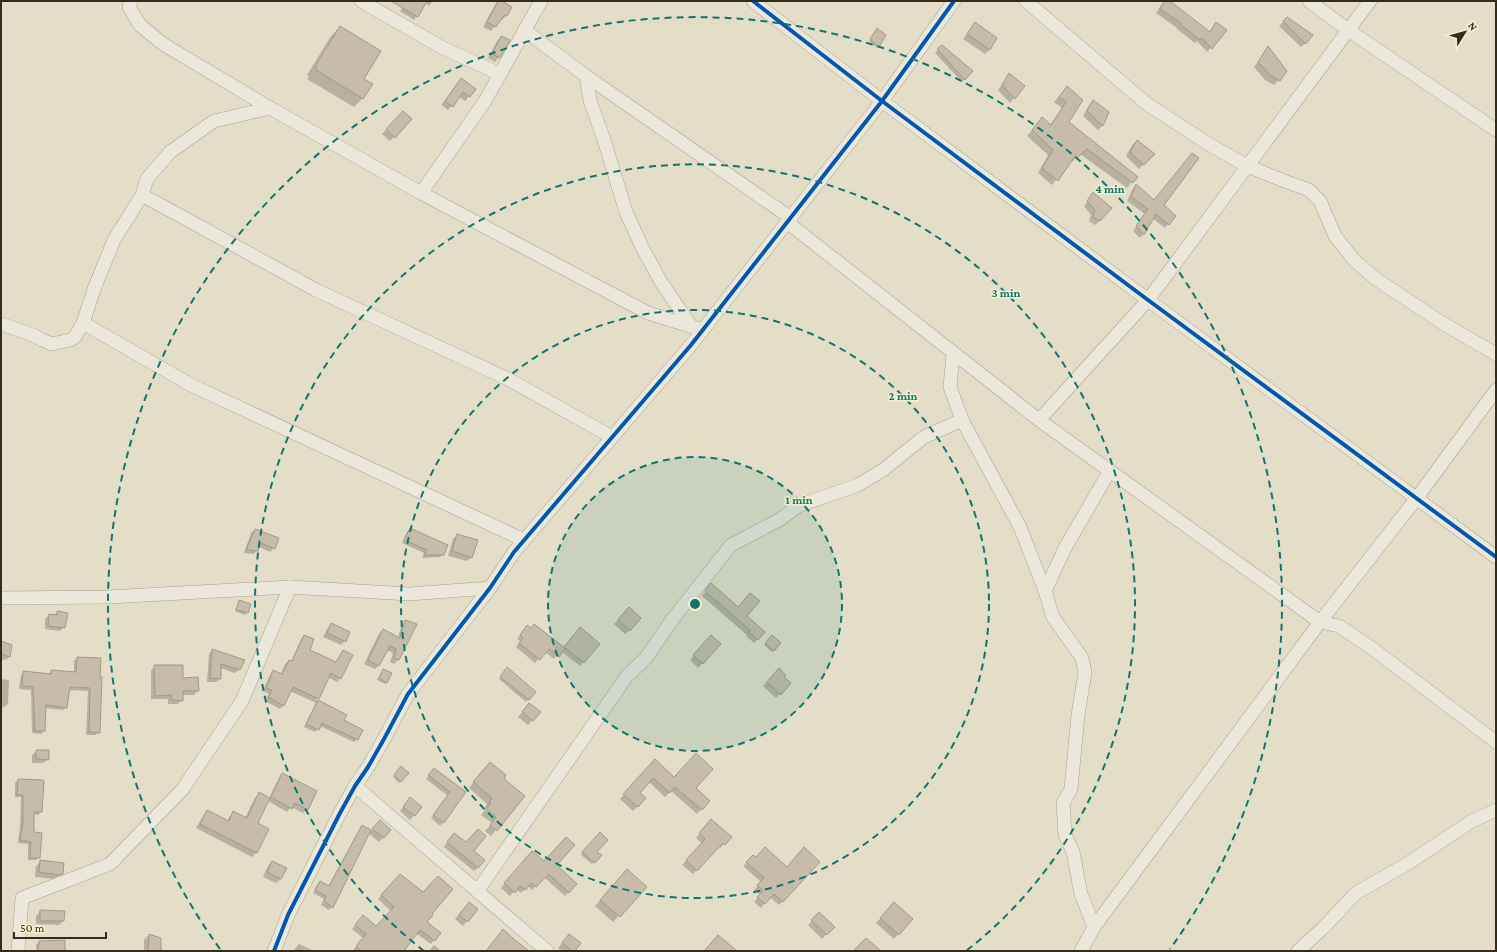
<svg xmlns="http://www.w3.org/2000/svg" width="1497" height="952" viewBox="0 0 1497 952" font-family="'Crimson Pro',serif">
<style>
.shadow{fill:#0003}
.building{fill:#c7bca9;stroke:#a39988}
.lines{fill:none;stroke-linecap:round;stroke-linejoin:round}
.street-casing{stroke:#a8a292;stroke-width:14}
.street{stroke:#ebe8db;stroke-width:13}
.cycleway-casing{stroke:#f6efcc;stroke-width:6}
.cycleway{stroke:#0057b8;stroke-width:4}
.ring{fill:none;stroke:#0f766e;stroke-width:2;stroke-dasharray:7 5}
.centre{fill:#0f766e;stroke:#f6efcc;stroke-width:2}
.ring-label{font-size:12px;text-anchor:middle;font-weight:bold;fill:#0f766e;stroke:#f6efcc;stroke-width:3;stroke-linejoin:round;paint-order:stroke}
</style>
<rect width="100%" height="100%" fill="#e4dec8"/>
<g class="shadow">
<polygon points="407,1 433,1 429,6 425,3 414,20 400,11"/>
<polygon points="499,1 511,7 506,16 502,20 500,19 491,31 483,27 495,5"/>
<polygon points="1164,1 1169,1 1209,32 1216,23 1226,30 1207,52 1197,41 1195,43 1177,29 1177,28 1156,13"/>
<polygon points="1287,18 1306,43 1301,47 1279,26"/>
<polygon points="975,23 995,38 989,50 985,54 963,39"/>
<polygon points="340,27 363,79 363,98 354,107 307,79 309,76 307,75 331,36"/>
<polygon points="877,29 879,47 877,48 869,41"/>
<polygon points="501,37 499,57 495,62 488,58 497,41"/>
<polygon points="942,46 965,79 962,82 935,53"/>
<polygon points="1268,48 1279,80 1274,85 1265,80 1254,67"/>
<polygon points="1009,75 1023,86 1010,103 998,90"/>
<polygon points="462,79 475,89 465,101 459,97 448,110 441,105"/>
<polygon points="1067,87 1068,122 1136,177 1127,188 1080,154 1072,162 1070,161 1052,185 1038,173 1048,155 1027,136 1037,124 1050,125 1062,108 1054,102"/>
<polygon points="1093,101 1108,112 1102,126 1098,130 1083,116 1089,105"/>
<polygon points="403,112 411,119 390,141 382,134"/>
<polygon points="1137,141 1153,155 1139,169 1126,156 1132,145"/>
<polygon points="1136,186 1154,201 1162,205 1168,224 1165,228 1152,218 1143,234 1140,238 1133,231 1145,214 1127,201 1132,190"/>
<polygon points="1093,193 1100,220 1095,225 1089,221 1091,215 1084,206"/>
<polygon points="410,529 443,554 440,557 422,558 424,553 402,543 407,532"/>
<polygon points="255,530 278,538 274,548 270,552 259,547 254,554 244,553 251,533"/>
<polygon points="457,535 471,557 467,561 448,556 453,539"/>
<polygon points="708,588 745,616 764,632 754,643 746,636 747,635 702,596"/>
<polygon points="239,601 249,604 245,615 235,611"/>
<polygon points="58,612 64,627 60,631 45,629 45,619 49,615 54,615"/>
<polygon points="624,613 630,630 625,634 614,624"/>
<polygon points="405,622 398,660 394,664 390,662 393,653 387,650 379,665 375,669 364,664 379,634 383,630 398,638 401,626"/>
<polygon points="331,624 345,641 341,645 323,637 327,629"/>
<polygon points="524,630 563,648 576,632 583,662 580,666 561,651 554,659 545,652 535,663 516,647 520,641 517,639"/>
<polygon points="304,636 308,650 335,663 343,651 340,678 337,682 328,677 316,700 345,715 343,720 357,739 354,742 320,726 315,732 304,727 316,703 290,691 283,706 280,709 265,701 269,694 263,691 270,675 273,671 281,674 285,664 289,661 291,662 301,639"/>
<polygon points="772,636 780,643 772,652 764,645"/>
<polygon points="707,641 720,644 698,668 690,660"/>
<polygon points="1,642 10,656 6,660 3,659 1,665"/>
<polygon points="212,650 244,660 239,670 235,673 220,668 220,679 216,682 207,682 209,654"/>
<polygon points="77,658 100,659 99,732 96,735 86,735 88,691 68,690 66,707 63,710 45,708 44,731 41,734 32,733 31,690 19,689 21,675 24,672 48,675 51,671 74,673 74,661"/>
<polygon points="155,666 182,679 198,690 194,695 182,695 182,700 178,704 168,704 168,699 151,699 151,671"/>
<polygon points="383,670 387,682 385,684 377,680"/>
<polygon points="505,670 535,692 526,702 499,679"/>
<polygon points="775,673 783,677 780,694 776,698 763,686"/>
<polygon points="1,679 9,680 8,704 4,707 1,707"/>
<polygon points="529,704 539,712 528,725 518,717"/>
<polygon points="37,751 48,759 43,763 32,763 32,755"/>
<polygon points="651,765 695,788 709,801 697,814 671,791 665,797 649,782 639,793 645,798 633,811 620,799"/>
<polygon points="401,768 407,773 399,783 393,777"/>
<polygon points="485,768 502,779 524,796 491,836 485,831 492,823 481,815 486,809 485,807 487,804 469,788"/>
<polygon points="431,772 465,792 440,826 431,818 448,796 426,779"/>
<polygon points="283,774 307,809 303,813 291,807 287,812 268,801 256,824 267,829 256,853 252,857 196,828 203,816 207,811 227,822 229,817 234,813 245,818 255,798 259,793 269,798 279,778"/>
<polygon points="18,780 41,812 38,815 33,814 33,833 39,857 36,860 28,860 28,844 18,843 20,826 21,797 15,797 15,783"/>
<polygon points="406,803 415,815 410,820 400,811"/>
<polygon points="380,821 390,830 379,842 368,833 332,907 329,910 321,905 324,899 313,893 317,885 320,882 328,887 360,829 362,826 371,831"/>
<polygon points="708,824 730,837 720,848 719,846 693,874 682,865 702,843 696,838"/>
<polygon points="600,833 596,852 600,855 592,864 581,855"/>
<polygon points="450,838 466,843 473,851 478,867 474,871 444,847"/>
<polygon points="529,856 544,862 576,884 565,896 544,877 532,890 528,886 521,893 516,889 510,896 501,888"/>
<polygon points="753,856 786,868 819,862 779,905 770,897 761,908 754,902 760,895 754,890 761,882 743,866"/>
<polygon points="41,861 62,873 55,879 35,877 36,866"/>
<polygon points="272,862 281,879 276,883 263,877 268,866"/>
<polygon points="622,876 646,887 613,922 595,906"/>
<polygon points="397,878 430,914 426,922 434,940 431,944 416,933 403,951 354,951 353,950 363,938 352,929 360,920 376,927 391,911 378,899"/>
<polygon points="465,907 477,909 463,926 455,919"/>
<polygon points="890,908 912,919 894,939 876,923"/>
<polygon points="40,911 64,912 63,921 59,925 36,924 36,916"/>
<polygon points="819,914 833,927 822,939 808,925"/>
<polygon points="149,935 160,951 144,951 144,940"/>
<polygon points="569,935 574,951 562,951 558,948"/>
<polygon points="39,942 64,951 36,951 36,945"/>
<polygon points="299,944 314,951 293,951"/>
<polygon points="434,945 441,951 429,951"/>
</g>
<g class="building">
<polygon points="391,1 427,1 418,17"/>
<polygon points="498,1 502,1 512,7 507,16 504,15 496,27 487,22"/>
<polygon points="1164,1 1170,1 1210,32 1216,22 1227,30 1212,49 1202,38 1200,40 1180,24 1181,23 1160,9"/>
<polygon points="1287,17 1313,35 1306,44 1283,21"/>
<polygon points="975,22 997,38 990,50 967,34"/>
<polygon points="340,26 381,51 364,79 373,84 363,99 316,70 317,67 315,66"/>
<polygon points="877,28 886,35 879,47 870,39"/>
<polygon points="501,36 510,40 500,58 492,54"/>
<polygon points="942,45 973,71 965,80 937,49"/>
<polygon points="1268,46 1287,71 1280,81 1271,76 1258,62"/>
<polygon points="1009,73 1025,86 1015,99 1002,85"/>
<polygon points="461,78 476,89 470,97 463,92 453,107 445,101"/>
<polygon points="1067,86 1083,100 1069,122 1138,177 1133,183 1087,149 1077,158 1075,156 1058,181 1042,168 1053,150 1032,130 1042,117 1051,125 1066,102 1059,97"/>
<polygon points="1093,100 1109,112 1103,126 1087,111"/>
<polygon points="403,111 412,119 395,138 386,129"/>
<polygon points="1137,140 1155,154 1144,165 1130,152"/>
<polygon points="1192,153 1199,158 1164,205 1176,216 1169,225 1156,214 1144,235 1136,226 1148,209 1131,197 1136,184 1154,200"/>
<polygon points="1093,192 1112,208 1100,221 1093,217 1095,210 1087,201"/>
<polygon points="410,528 448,545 444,555 424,555 427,550 404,540"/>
<polygon points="255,529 279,538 275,549 261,543 258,551 246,550"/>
<polygon points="457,534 478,540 472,558 452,551"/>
<polygon points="711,583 738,607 750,593 760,601 747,616 765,632 758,640 749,632 750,630 705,591"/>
<polygon points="239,600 251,604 248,613 236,610"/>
<polygon points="629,607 641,618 630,631 618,619"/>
<polygon points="57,611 68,613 65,628 48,626 49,614 57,615"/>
<polygon points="405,620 417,624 399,660 394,658 396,649 390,646 379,666 368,660 383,629 400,638"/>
<polygon points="331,623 350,632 346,642 327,633"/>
<polygon points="534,624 565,648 559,657 549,649 540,660 519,643 523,638 520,635 527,625 531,628"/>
<polygon points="580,627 600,644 584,663 564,647"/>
<polygon points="304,635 314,639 310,650 336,662 343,650 353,655 341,679 331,673 319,699 293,687 284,706 268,697 272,690 266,688 273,670 282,674 289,660 292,661"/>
<polygon points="711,635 721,644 703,664 693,655"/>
<polygon points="772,635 781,643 774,651 765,643"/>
<polygon points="1,641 12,645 10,657 1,654"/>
<polygon points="212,649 245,660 240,670 221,664 221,679 210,678"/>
<polygon points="77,657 101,658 100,677 102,677 100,733 89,732 90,688 70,687 67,708 46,705 45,731 35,731 33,687 22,686 23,671 51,674 51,670 76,672"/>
<polygon points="154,665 183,665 183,678 198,677 199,691 183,691 183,701 172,700 171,695 155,696"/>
<polygon points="507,667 536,692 529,700 500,677"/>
<polygon points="779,668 786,675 784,677 791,683 781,695 767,682"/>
<polygon points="383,669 392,673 387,683 379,678"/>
<polygon points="318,700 347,715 344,720 363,730 358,740 322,723 319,730 306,724"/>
<polygon points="529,703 541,712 533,721 522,712"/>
<polygon points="36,750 49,750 49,760 36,759"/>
<polygon points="696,753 713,769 696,788 710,801 702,810 675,787 670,793 653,778 640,793 646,798 638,807 623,794 655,759 674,777"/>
<polygon points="490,762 506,775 504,779 525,796 497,831 490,825 496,817 486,809 491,803 489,802 492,798 473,782"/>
<polygon points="401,766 409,773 401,782 394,775"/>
<polygon points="434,768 466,792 444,823 433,815 450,792 428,775"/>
<polygon points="282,773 317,791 308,810 295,803 292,809 271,797"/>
<polygon points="18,779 43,780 44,781 42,812 34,812 34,832 42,833 40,858 30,858 31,842 20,840 23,823 23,795 17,795"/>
<polygon points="259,792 270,798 258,823 269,829 257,853 200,824 207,810 229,821 233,811 247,818"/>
<polygon points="410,797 422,807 415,816 403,807"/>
<polygon points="711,819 732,837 725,845 723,843 697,871 686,860 705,839 699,833"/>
<polygon points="380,820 391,830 384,838 372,829"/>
<polygon points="362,825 371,830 333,908 324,901 326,896 315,890 320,881 329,886"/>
<polygon points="478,829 486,836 474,851 485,860 478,868 447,842 454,833 466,842"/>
<polygon points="600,832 608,840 597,852 602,855 595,863 582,852"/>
<polygon points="566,837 575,845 557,865 577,884 569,893 549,874 536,887 531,883 526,890 520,886 515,893 504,883 532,851 544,861"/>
<polygon points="765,847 787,867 804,847 820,862 783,902 774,894 765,904 757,897 763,891 757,885 764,878 746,862 753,855 756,857"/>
<polygon points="40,860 64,863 63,874 60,875 39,872"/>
<polygon points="272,861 287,868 281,879 267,872"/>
<polygon points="627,869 647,887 620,917 600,900"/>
<polygon points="400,874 423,892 438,876 453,889 432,914 433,915 427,922 441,933 435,941 420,930 404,951 361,951 356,946 366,934 355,925 363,915 376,926 394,907 381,895"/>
<polygon points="469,902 478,909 468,922 459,915"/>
<polygon points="894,902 913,919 899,935 880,918"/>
<polygon points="40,910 65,911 64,921 40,921"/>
<polygon points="819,912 835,927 827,935 811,920"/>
<polygon points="503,929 515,940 529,951 486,951"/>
<polygon points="149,934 161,938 161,951 148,951"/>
<polygon points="569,934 581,943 575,951 572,951 562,943"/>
<polygon points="718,935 737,951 704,951"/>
<polygon points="866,938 881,951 853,951"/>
<polygon points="65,940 65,951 38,951 39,941"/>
</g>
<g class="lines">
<g class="street-casing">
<g id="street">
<polyline points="131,1 129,7 140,25 163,44 270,108 421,193 648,313 703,330"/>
<polyline points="361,1 443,48 500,74"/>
<polyline points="753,1 882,101 1148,300 1496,557"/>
<polyline points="1026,1 1147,104 1207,143 1247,166 1287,182 1309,190 1320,201 1335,236 1355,261 1376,279 1444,324 1496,354"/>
<polyline points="1309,1 1348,30 1496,130"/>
<polyline points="524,30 586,76 791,218"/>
<polyline points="586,76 590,100 605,143 626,212 642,247 661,282 691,326"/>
<polyline points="270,108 214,121 170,152 147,179 142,195 114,240 94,289 83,323 191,385 524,540"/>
<polyline points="421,193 485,101 541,1"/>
<polyline points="142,195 316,290 508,379 612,437"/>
<polyline points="787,222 1039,420 1320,622 1339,626 1373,649 1496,742"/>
<polyline points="1,324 33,335 42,340 52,344 70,340 75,337 83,323"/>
<polyline points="953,353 950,387 962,420 1020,527 1045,591"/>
<polyline points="1039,420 1148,300 1370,1"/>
<polyline points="1,598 108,597 290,587 409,594 490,588"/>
<polyline points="355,786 547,951"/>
<polyline points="478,890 627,676 646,658 672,620 731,545 779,520 798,506 858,485 883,470 924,437 962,420"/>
<polyline points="1094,927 1081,894 1073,852 1065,835 1063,803 1071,789 1078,715 1085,672 1082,658 1053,617 1045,591 1065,548 1109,472"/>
<polyline points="18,951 22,898 110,864 182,790 242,701 290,587"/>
<polyline points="274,951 288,915 340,813 355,786 368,767 384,739 408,694 490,588 514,552 691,345 882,101 954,1"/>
<polyline points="1081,951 1094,927 1320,622 1416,499 1496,390"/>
<polyline points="1298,951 1323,928 1356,893 1407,864 1472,821 1496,810"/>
</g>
</g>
<use href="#street" class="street"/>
<g class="cycleway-casing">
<g id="cycleway">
<polyline points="753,1 882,101 1148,300 1496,557"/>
<polyline points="274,951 288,915 340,813 355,786 368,767 384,739 408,694 490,588 514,552 691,345 882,101 954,1"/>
</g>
</g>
<use href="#cycleway" class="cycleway"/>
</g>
<circle cx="695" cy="604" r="147" fill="#0f766e" fill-opacity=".12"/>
<g class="ring">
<circle cx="695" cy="604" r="147"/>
<circle cx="695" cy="604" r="294"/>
<path d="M424 951A440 440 0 1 1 966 951"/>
<path d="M220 949A587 587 0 1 1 1170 949"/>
</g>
<circle cx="695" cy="604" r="6" class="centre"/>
<g class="ring-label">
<text x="1110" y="193">4 min</text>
<text x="1006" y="297">3 min</text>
<text x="903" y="400">2 min</text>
<text x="799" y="504">1 min</text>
</g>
<rect width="1497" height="952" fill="none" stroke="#362b1b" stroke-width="4"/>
<g transform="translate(1465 32) rotate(53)" stroke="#f6efcc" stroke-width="3" paint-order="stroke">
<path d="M0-3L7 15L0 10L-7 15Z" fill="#362b1b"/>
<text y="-6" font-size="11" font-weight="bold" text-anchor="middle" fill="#362b1b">N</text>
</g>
<path d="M14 932v6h92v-6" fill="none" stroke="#362b1b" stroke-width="2"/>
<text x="20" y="932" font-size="12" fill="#362b1b" stroke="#f6efcc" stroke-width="3" paint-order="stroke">50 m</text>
</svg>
